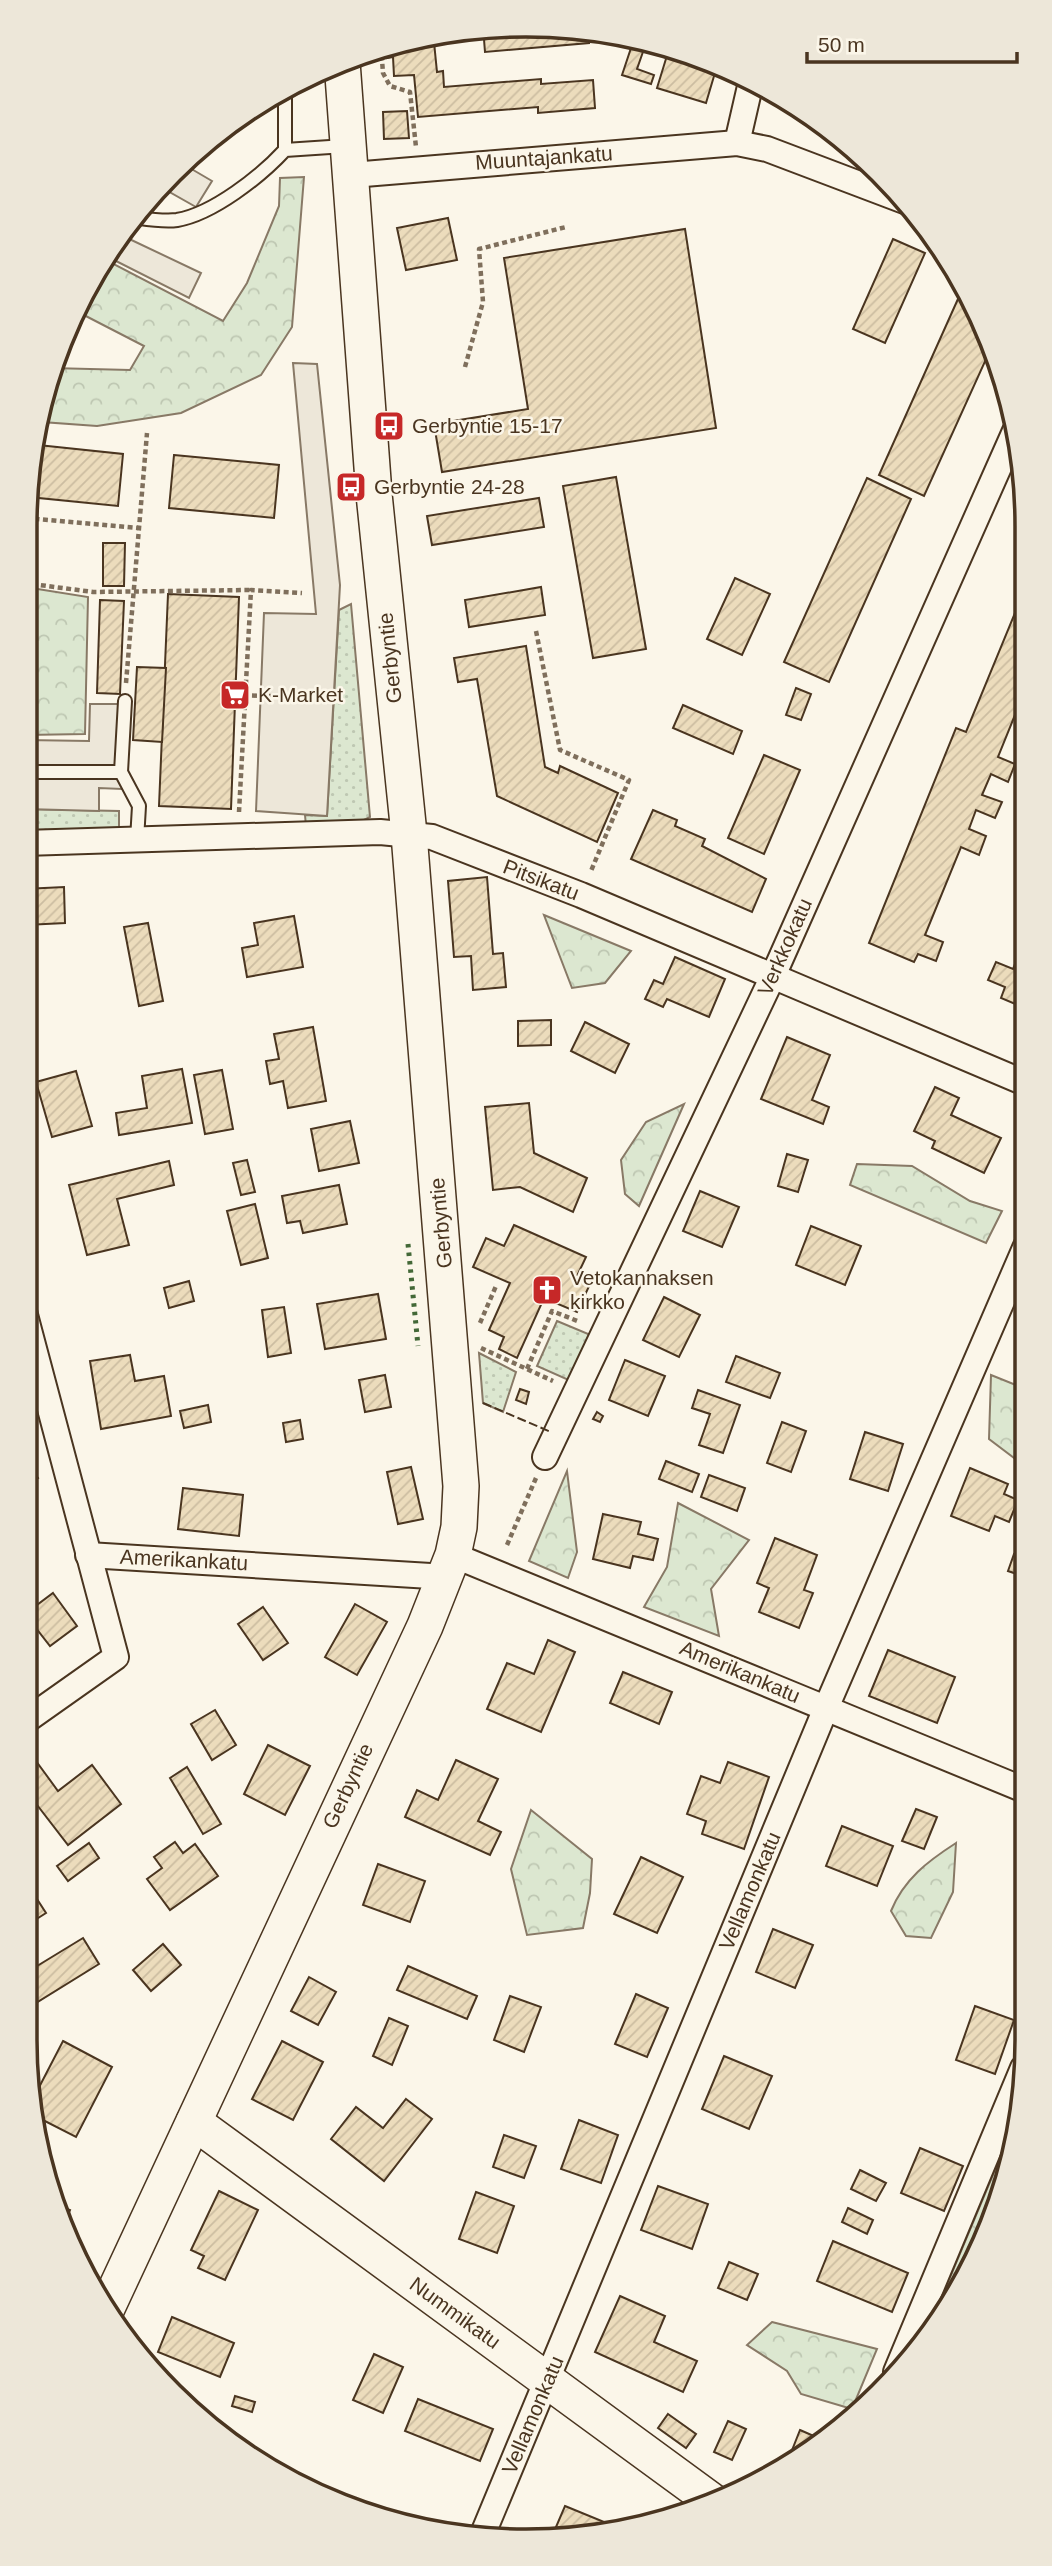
<svg xmlns="http://www.w3.org/2000/svg" width="1052" height="2566" viewBox="0 0 1052 2566" font-family="Helvetica,sans-serif">
<style>
.grass{fill:url(#grass-dots);stroke:#887966;stroke-width:2}
.forest{fill:url(#forest-crowns);stroke:#887966;stroke-width:2}
.parking{fill:#ede7d9;stroke:#887966;stroke-width:2}
.building{fill:url(#building-hatch);stroke:#4a3520;stroke-width:2}
.lines{fill:none;stroke-linecap:round;stroke-linejoin:round}
.lane-casing{stroke:#4a3520;stroke-width:16}
.street-casing{stroke:#4a3520;stroke-width:28}
.secondary-casing{stroke:#4a3520;stroke-width:38}
.path{stroke:#7f6f5c;stroke-width:4.5;stroke-dasharray:5 3.5;stroke-linecap:butt}
.lane{stroke:#fbf6e9;stroke-width:12}
.street{stroke:#fbf6e9;stroke-width:24}
.secondary{stroke:#fbf6e9;stroke-width:35}
.hedge{stroke:#436837;stroke-width:5;stroke-dasharray:3.5 5;stroke-linecap:butt}
.fence{stroke:#4a3520;stroke-width:2;stroke-dasharray:9 3.5;stroke-linecap:butt}
.labels{text-anchor:middle;stroke-width:5;stroke-linejoin:round;paint-order:stroke}
.street-label{font-size:21px;fill:#4a3520;stroke:#fbf6e9}
.poi-label{font-size:21px;fill:#4a3520;stroke:#fbf6e9;text-anchor:start}
.rim{fill:none;stroke:#4a3520;stroke-width:3.5}
</style>
<defs>
<pattern id="grass-dots" width="8" height="8" patternUnits="userSpaceOnUse" patternTransform="scale(1.75)"><rect width="8" height="8" fill="#dce7d0"/><path d="M2 2h.1M6 6h.1" fill="none" stroke="#bec7b2" stroke-width="1.8" stroke-linecap="round"/></pattern>
<pattern id="forest-crowns" width="20" height="18" patternUnits="userSpaceOnUse" patternTransform="scale(1.75)"><rect width="20" height="18" fill="#dce7d0"/><path d="M2 6a3 3 0 1 1 6 0M12 15a3 3 0 1 1 6 0" fill="none" stroke="#bec7b2"/></pattern>
<pattern id="building-hatch" width="6" height="6" patternUnits="userSpaceOnUse" patternTransform="scale(1.75)"><rect width="6" height="6" fill="#ecdcbc"/><path d="M-1 1l2-2M0 6l6-6M5 7l2-2" fill="none" stroke="#ccbda1"/></pattern>
</defs>
<rect width="100%" height="100%" fill="#fbf6e9"/>
<g class="grass">
<polygon points="351,604 370,817 356,824 306,826 305,815 327,816 339,610"/>
<polygon points="25,809 119,811 119,829 25,830"/>
<polygon points="557,1321 593,1336 573,1382 537,1366"/>
<polygon points="479,1353 516,1372 503,1412 483,1403"/>
</g>
<g class="forest">
<polygon points="304,177 292,327 261,375 181,413 97,426 42,422 51,368 130,370 144,346 78,312 108,261 223,321 247,283 279,206 280,178"/>
<polygon points="25,587 88,597 85,734 25,735"/>
<polygon points="544,915 631,951 605,983 572,988"/>
<polygon points="684,1104 639,1206 625,1194 621,1160 646,1122"/>
<polygon points="857,1164 912,1166 970,1201 1002,1211 986,1243 850,1185"/>
<polygon points="991,1375 1026,1389 1026,1467 989,1439"/>
<polygon points="567,1471 577,1552 568,1578 529,1561"/>
<polygon points="678,1503 749,1540 711,1589 719,1636 644,1607 667,1567"/>
<polygon points="531,1810 592,1859 590,1893 583,1928 527,1935 511,1869"/>
<path d="M 956,1843 L 953,1892 L 931,1938 L 906,1936 L 891,1911 C 904,1879 928,1861 956,1843 Z"/>
<polygon points="1013,2127 1001,2201 920,2349"/>
<polygon points="772,2322 877,2349 852,2409 801,2394 787,2371 747,2345"/>
</g>
<g class="parking">
<polygon points="183,164 212,181 196,207 159,186"/>
<polygon points="123,236 201,273 189,298 112,259"/>
<polygon points="108,254 57,352 91,276"/>
<polygon points="293,363 317,364 340,585 327,816 256,811 264,613 316,614"/>
<polygon points="90,704 123,704 122,789 99,788 99,811 25,809 25,740 89,741"/>
</g>
<g class="building">
<polygon points="493,26 588,29 589,43 485,52 483,27"/>
<polygon points="439,34 440,42 434,42 437,72 443,71 444,87 541,79 541,84 593,80 595,108 538,113 538,107 418,117 414,75 394,76 393,57 387,58 386,45"/>
<polygon points="637,39 687,51 717,66 706,103 657,88 669,49"/>
<polygon points="632,45 644,49 637,69 654,75 651,84 622,75"/>
<polygon points="775,94 804,109 819,122 772,101"/>
<polygon points="407,111 409,138 384,139 383,112"/>
<polygon points="448,218 457,260 406,270 397,228"/>
<polygon points="685,229 716,428 442,472 434,424 528,409 504,258"/>
<polygon points="893,239 925,253 885,343 853,329"/>
<polygon points="962,290 989,334 992,346 924,496 879,475"/>
<polygon points="38,445 123,454 118,506 29,497"/>
<polygon points="174,455 279,465 274,518 169,508"/>
<polygon points="616,477 646,649 593,658 563,486"/>
<polygon points="867,478 911,499 829,682 784,662"/>
<polygon points="539,498 544,527 432,545 427,516"/>
<polygon points="103,543 125,543 124,586 103,586"/>
<polygon points="735,578 770,594 742,655 707,639"/>
<polygon points="541,587 545,615 469,627 465,600"/>
<polygon points="1024,591 1024,707 1019,705 998,757 1015,764 1008,782 991,774 982,795 1002,802 995,818 976,810 969,829 986,836 979,855 961,847 925,935 943,942 936,961 918,954 914,962 869,943 956,728 966,732"/>
<polygon points="168,594 239,597 231,809 159,806"/>
<polygon points="100,600 124,601 120,694 97,693"/>
<polygon points="526,646 545,767 558,773 560,766 618,793 597,842 497,796 477,679 458,682 454,658"/>
<polygon points="137,667 166,668 162,742 133,740"/>
<polygon points="796,688 811,694 801,720 786,715"/>
<polygon points="683,705 742,731 733,754 673,728"/>
<polygon points="764,755 800,770 764,854 728,838"/>
<polygon points="653,810 677,820 675,826 705,839 702,846 766,879 752,912 631,859"/>
<polygon points="487,877 493,954 503,953 506,987 473,990 471,956 454,957 448,881"/>
<polygon points="64,887 65,923 26,925 24,889"/>
<polygon points="1024,894 1024,913 1018,910"/>
<polygon points="294,916 303,967 247,977 242,948 258,945 254,923"/>
<polygon points="148,923 163,1001 139,1006 124,927"/>
<polygon points="1024,941 1025,1008 1001,998 1005,987 988,980 996,962 1013,969"/>
<polygon points="675,957 725,979 709,1017 667,999 663,1007 645,999 654,980 663,984"/>
<polygon points="551,1020 551,1045 518,1046 518,1021"/>
<polygon points="585,1022 629,1044 615,1073 571,1051"/>
<polygon points="313,1027 326,1101 288,1108 283,1081 270,1084 266,1061 279,1059 274,1034"/>
<polygon points="787,1037 830,1055 812,1100 829,1107 823,1124 761,1099"/>
<polygon points="182,1069 192,1123 119,1135 116,1113 147,1108 142,1076"/>
<polygon points="222,1070 233,1129 205,1134 194,1075"/>
<polygon points="76,1071 92,1126 52,1137 36,1082"/>
<polygon points="935,1087 959,1098 951,1115 1001,1138 984,1173 932,1148 935,1141 914,1131"/>
<polygon points="529,1103 534,1153 587,1178 573,1212 520,1187 493,1190 485,1107"/>
<polygon points="350,1121 359,1163 319,1171 311,1129"/>
<polygon points="787,1154 808,1160 798,1192 778,1186"/>
<polygon points="247,1160 255,1192 241,1195 233,1163"/>
<polygon points="169,1161 174,1185 117,1199 129,1245 87,1255 69,1185"/>
<polygon points="339,1185 347,1224 303,1233 300,1221 287,1223 282,1196"/>
<polygon points="700,1191 739,1207 722,1247 683,1231"/>
<polygon points="255,1204 268,1258 241,1265 227,1211"/>
<polygon points="514,1225 586,1257 577,1276 591,1282 577,1312 544,1298 517,1358 499,1349 504,1337 489,1330 510,1283 473,1267 486,1238 504,1246"/>
<polygon points="811,1226 861,1246 845,1285 796,1265"/>
<polygon points="189,1281 194,1301 169,1308 164,1288"/>
<polygon points="378,1294 386,1339 325,1349 317,1304"/>
<polygon points="664,1297 700,1315 679,1357 643,1340"/>
<polygon points="284,1307 291,1353 268,1357 262,1310"/>
<polygon points="130,1355 135,1381 164,1376 171,1416 101,1429 90,1361"/>
<polygon points="736,1356 780,1373 770,1398 726,1382"/>
<polygon points="625,1360 665,1376 648,1416 609,1400"/>
<polygon points="385,1375 391,1407 365,1412 359,1380"/>
<polygon points="520,1389 529,1392 526,1404 516,1400"/>
<polygon points="698,1390 740,1405 723,1453 699,1445 710,1414 692,1408"/>
<polygon points="208,1405 211,1422 184,1428 180,1411"/>
<polygon points="597,1412 603,1416 600,1422 593,1419"/>
<polygon points="300,1420 303,1439 286,1442 283,1423"/>
<polygon points="782,1422 806,1431 791,1472 767,1463"/>
<polygon points="865,1432 903,1444 888,1491 850,1479"/>
<polygon points="24,1459 38,1478 24,1488"/>
<polygon points="666,1461 699,1474 692,1492 659,1479"/>
<polygon points="411,1467 423,1519 398,1524 387,1472"/>
<polygon points="970,1468 1008,1484 1004,1494 1018,1500 1009,1522 995,1516 989,1531 951,1516"/>
<polygon points="709,1475 745,1488 737,1511 701,1497"/>
<polygon points="183,1488 243,1495 239,1536 178,1529"/>
<polygon points="603,1514 641,1522 638,1534 658,1539 653,1560 633,1556 630,1568 593,1559"/>
<polygon points="775,1538 817,1555 804,1590 813,1593 799,1628 759,1612 769,1588 757,1583"/>
<polygon points="1014,1554 1026,1558 1026,1577 1008,1571"/>
<polygon points="53,1593 77,1626 50,1646 25,1614"/>
<polygon points="355,1604 387,1622 357,1675 325,1657"/>
<polygon points="263,1607 288,1643 263,1660 238,1624"/>
<polygon points="548,1640 575,1652 541,1732 487,1709 507,1663 534,1674"/>
<polygon points="888,1650 955,1677 937,1723 869,1696"/>
<polygon points="623,1672 672,1692 659,1724 610,1703"/>
<polygon points="215,1710 236,1745 212,1760 191,1724"/>
<polygon points="268,1745 310,1766 285,1815 244,1794"/>
<polygon points="456,1760 498,1779 478,1821 501,1832 490,1855 405,1817 417,1790 438,1800"/>
<polygon points="36,1761 58,1791 92,1765 121,1804 68,1845 24,1788 24,1770"/>
<polygon points="728,1762 769,1777 744,1849 702,1834 706,1821 687,1814 701,1776 720,1783"/>
<polygon points="187,1767 221,1824 203,1834 170,1778"/>
<polygon points="916,1809 937,1817 924,1849 902,1841"/>
<polygon points="842,1826 893,1846 877,1886 826,1866"/>
<polygon points="175,1842 183,1853 195,1844 218,1876 170,1910 147,1879 162,1868 154,1857"/>
<polygon points="89,1843 99,1858 68,1881 57,1866"/>
<polygon points="641,1857 683,1877 657,1933 614,1914"/>
<polygon points="1027,1859 1027,1877 1021,1874"/>
<polygon points="378,1864 425,1881 410,1922 363,1905"/>
<polygon points="24,1879 46,1913 24,1927"/>
<polygon points="773,1929 813,1945 795,1988 756,1972"/>
<polygon points="83,1938 99,1964 31,2006 24,1994 24,1974"/>
<polygon points="163,1944 181,1965 151,1991 133,1970"/>
<polygon points="408,1966 477,1996 467,2019 397,1990"/>
<polygon points="309,1977 336,1992 318,2025 291,2011"/>
<polygon points="636,1994 668,2008 647,2057 615,2044"/>
<polygon points="510,1996 541,2007 524,2052 494,2040"/>
<polygon points="975,2006 1014,2020 995,2074 956,2060"/>
<polygon points="389,2018 408,2026 392,2065 373,2056"/>
<polygon points="63,2041 112,2067 76,2137 37,2117 34,2097"/>
<polygon points="282,2041 323,2062 293,2120 252,2099"/>
<polygon points="724,2056 772,2076 749,2129 702,2109"/>
<polygon points="406,2099 432,2119 384,2181 331,2139 356,2107 383,2128"/>
<polygon points="579,2120 618,2135 601,2183 561,2169"/>
<polygon points="504,2135 536,2146 524,2178 493,2167"/>
<polygon points="920,2148 963,2166 944,2211 901,2193"/>
<polygon points="860,2170 886,2183 876,2201 851,2189"/>
<polygon points="658,2186 708,2204 692,2249 641,2230"/>
<polygon points="219,2191 258,2210 225,2280 198,2268 204,2256 191,2250"/>
<polygon points="476,2192 514,2206 497,2253 459,2239"/>
<polygon points="52,2203 70,2210 63,2228"/>
<polygon points="848,2208 873,2220 867,2234 842,2222"/>
<polygon points="833,2241 908,2273 892,2312 817,2281"/>
<polygon points="729,2262 758,2274 747,2300 718,2288"/>
<polygon points="620,2296 665,2316 654,2342 697,2361 683,2392 595,2352"/>
<polygon points="172,2317 234,2343 220,2377 158,2352"/>
<polygon points="374,2354 403,2367 383,2413 353,2400"/>
<polygon points="235,2396 255,2402 252,2412 232,2406"/>
<polygon points="418,2399 493,2429 480,2461 405,2431"/>
<polygon points="668,2414 696,2434 686,2448 658,2428"/>
<polygon points="728,2421 746,2429 732,2460 714,2452"/>
<polygon points="800,2430 823,2440 804,2457 785,2468"/>
<polygon points="565,2506 609,2524 605,2532 553,2534"/>
</g>
<g class="lines">
<g class="lane-casing">
<g id="lane">
<polyline points="285,88 285,150"/>
<path d="M 133,217 C 147,219 163,222 177,220 C 213,214 261,176 285,150 L 345,146"/>
<polyline points="125,701 121,772 139,806 137,840"/>
<polyline points="24,772 121,772"/>
</g>
</g>
<g class="street-casing">
<g id="street">
<polyline points="737,143 751,82"/>
<polyline points="352,175 737,143 767,149 907,202"/>
<polyline points="24,843 380,832 432,837 581,895 1025,1083"/>
<polyline points="24,1311 116,1657 24,1722"/>
<polyline points="545,1457 773,976 1015,431"/>
<polyline points="88,1555 447,1577"/>
<polyline points="453,1555 1027,1791"/>
<polyline points="896,2372 1023,2068"/>
<polyline points="482,2536 826,1708 1025,1248"/>
</g>
</g>
<g class="secondary-casing">
<g id="secondary">
<polyline points="194,2122 716,2504"/>
<polyline points="106,2310 425,1626 453,1555 459,1527 461,1486 409,834 374,494 342,62"/>
</g>
</g>
<g class="path">
<polyline points="381,47 383,73 390,86 410,92 416,147"/>
<polyline points="465,367 483,302 479,249 566,227"/>
<polyline points="26,518 138,528"/>
<polyline points="24,583 93,592 250,590"/>
<polyline points="536,631 560,750 629,780 591,871"/>
<polyline points="126,683 147,433"/>
<polyline points="235,695 298,697"/>
<polyline points="239,812 251,590 302,593"/>
<polyline points="480,1323 496,1286"/>
<polyline points="481,1348 553,1381"/>
<polyline points="527,1369 552,1311 580,1322"/>
<polyline points="507,1545 536,1478"/>
</g>
<use href="#lane" class="lane"/>
<use href="#street" class="street"/>
<use href="#secondary" class="secondary"/>
<polyline class="hedge" points="408,1244 418,1346"/>
<polyline class="fence" points="483,1403 551,1432"/>
</g>
<defs>
<g id="bus-square" transform="scale(1.575)"><rect x="-9" y="-9" width="18" height="18" rx="4" fill="#c62828" stroke="#fbf6e9"/><path d="M-5-6H5V4H4V6H2V4H-2V6H-4V4H-5ZM-3.5-4V0h7V-4ZM-3.5 1.2v1.5H-2V1.2ZM2 1.2v1.5H3.5V1.2Z" fill="#fff"/></g>
<g id="supermarket-square" transform="scale(1.575)"><rect x="-9" y="-9" width="18" height="18" rx="4" fill="#c62828" stroke="#fbf6e9"/><path d="M-6-5.5h2.5l.6 2H6L4.5 2H-2.5L-4.4-4H-6ZM-1.5 3.2a1.3 1.3 0 1 0 .1 0ZM3 3.2a1.3 1.3 0 1 0 .1 0Z" fill="#fff"/></g>
<g id="church-square" transform="scale(1.575)"><rect x="-9" y="-9" width="18" height="18" rx="4" fill="#c62828" stroke="#fbf6e9"/><path d="M-1.2-6h2.4v3.5h3.3v2.4h-3.3V6h-2.4V-.1h-3.3v-2.4h3.3Z" fill="#fff"/></g>
</defs>
<g fill-rule="evenodd">
<use href="#bus-square" x="389" y="426"/>
<use href="#bus-square" x="351" y="487"/>
<use href="#supermarket-square" x="235" y="695"/>
<use href="#church-square" x="547" y="1290"/>
</g>
<g class="labels">
<g class="street-label">
<text transform="translate(544 158) rotate(-4)" y="7">Muuntajankatu</text>
<text transform="translate(390 658) rotate(-96)" y="7">Gerbyntie</text>
<text transform="translate(541 880) rotate(21)" y="7">Pitsikatu</text>
<text transform="translate(785 947) rotate(-66)" y="7">Verkkokatu</text>
<text transform="translate(441 1223) rotate(-95)" y="7">Gerbyntie</text>
<text transform="translate(184 1560) rotate(3)" y="7">Amerikankatu</text>
<text transform="translate(740 1672) rotate(23)" y="7">Amerikankatu</text>
<text transform="translate(348 1786) rotate(-65)" y="7">Gerbyntie</text>
<text transform="translate(750 1891) rotate(-67)" y="7">Vellamonkatu</text>
<text transform="translate(455 2313) rotate(36)" y="7">Nummikatu</text>
<text transform="translate(533 2415) rotate(-67)" y="7">Vellamonkatu</text>
</g>
<g class="poi-label">
<text x="412" y="433">Gerbyntie 15-17</text>
<text x="374" y="494">Gerbyntie 24-28</text>
<text x="258" y="702">K-Market</text>
<text x="570" y="1285">Vetokannaksen<tspan x="570" dy="24">kirkko</tspan></text>
</g>
</g>
<path d="M0 0H1052V2566H0ZM526 37H526A489 489 0 0 1 1015 526V2040A489 489 0 0 1 526 2529H526A489 489 0 0 1 37 2040V526A489 489 0 0 1 526 37Z" fill="#ede7d9" fill-rule="evenodd"/>
<path class="rim" d="M526 37H526A489 489 0 0 1 1015 526V2040A489 489 0 0 1 526 2529H526A489 489 0 0 1 37 2040V526A489 489 0 0 1 526 37Z"/>
<path d="M807 52v10h210v-10" fill="none" stroke="#4a3520" stroke-width="3.5"/>
<text x="818" y="52" font-size="21" fill="#4a3520" stroke="#fbf6e9" stroke-width="5" paint-order="stroke">50 m</text>
</svg>
